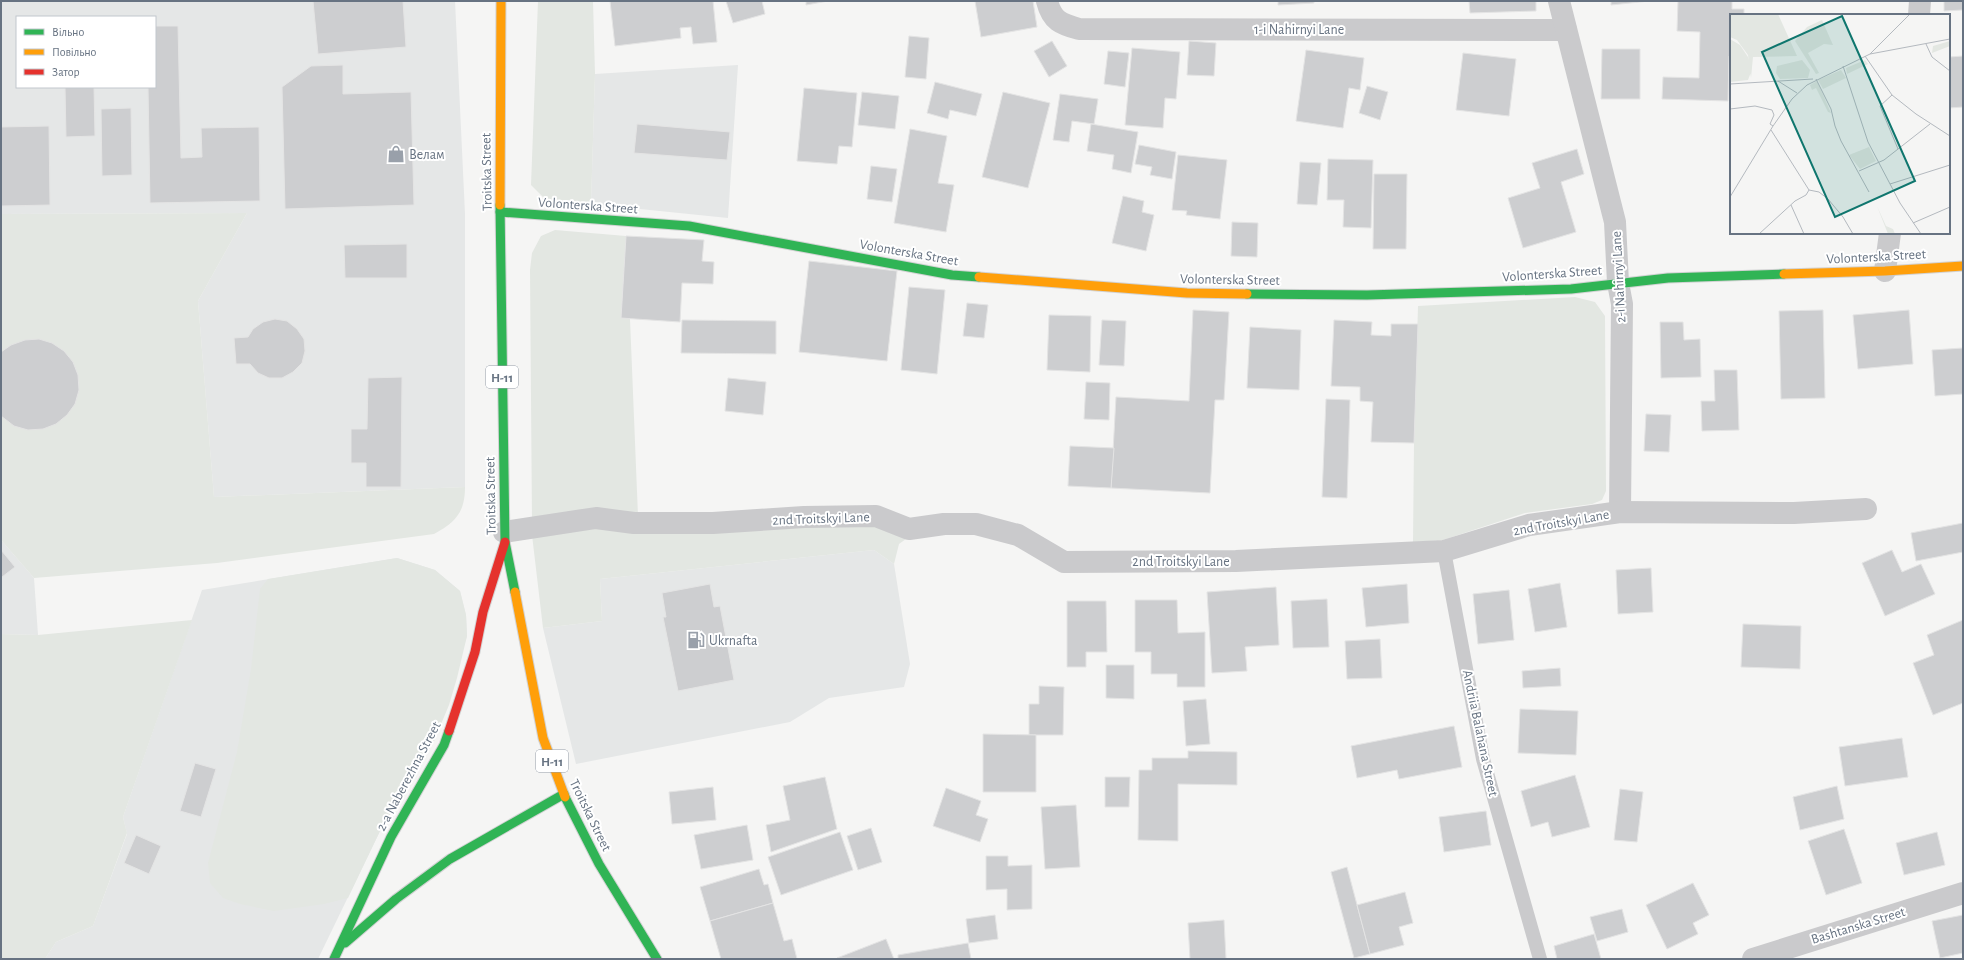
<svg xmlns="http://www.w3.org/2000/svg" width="1964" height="960" viewBox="0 0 1964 960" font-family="'Alegreya Sans',sans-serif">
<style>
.built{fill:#e5e7e7;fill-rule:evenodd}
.green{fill:#e3e7e2}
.building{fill:#cdced0;stroke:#e4e4e4}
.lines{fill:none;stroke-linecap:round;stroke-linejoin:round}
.fast-casing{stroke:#d2d2d3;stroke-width:11}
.slow-casing{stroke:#d2d2d3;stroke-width:11}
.jam-casing{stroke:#d2d2d3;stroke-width:11}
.lane{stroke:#cacacc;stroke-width:14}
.street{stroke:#cacacc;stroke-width:22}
.fast{stroke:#30b455;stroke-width:9}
.slow{stroke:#ff9f0a;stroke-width:9}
.jam{stroke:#e5322d;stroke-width:9}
.labels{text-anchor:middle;stroke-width:4;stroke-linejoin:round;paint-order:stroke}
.shield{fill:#fff;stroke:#959da8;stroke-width:1}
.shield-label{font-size:13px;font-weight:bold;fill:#677382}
.street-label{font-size:14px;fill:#677382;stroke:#fff}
.poi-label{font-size:14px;fill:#677382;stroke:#fff;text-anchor:start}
.inset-road{fill:none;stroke:#b4b9bf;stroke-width:1}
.view{fill:#0f766e;fill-opacity:0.15;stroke:#0f766e;stroke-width:2}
.inset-edge{fill:none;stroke:#677382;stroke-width:2}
</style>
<rect width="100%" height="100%" fill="#f5f5f4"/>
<g class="built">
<path d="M 1,1 L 455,1 L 465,214 L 465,487 L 214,497 L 198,301 L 247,213 L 1,214 ZM 17,17 L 155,17 L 155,87 L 17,87 Z"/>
<polygon points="738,65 728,218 591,204 595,74"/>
<polygon points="1,540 34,578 38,635 1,634"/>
<polygon points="874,550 894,564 910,664 904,687 829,698 790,722 576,764 543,628 602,621 600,579"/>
<polygon points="397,558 435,570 460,591 466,615 467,636 434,741 380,831 318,959 45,959 56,942 93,926 127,834 123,817 202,590"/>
</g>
<g class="green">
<polygon points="538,1 593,1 595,74 591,204 549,203 531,185"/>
<path d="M 247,213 L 198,301 L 214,497 L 465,487 C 465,512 456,522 434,534 L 217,563 L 34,578 L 1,540 L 1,214 Z"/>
<polygon points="555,230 626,236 621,318 630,319 638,516 532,522 530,270 532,253 541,236"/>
<polygon points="1575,297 1595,302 1605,316 1606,491 1602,500 1592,504 1525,513 1443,540 1413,542 1414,443 1418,306"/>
<polygon points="874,522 910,536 899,544 894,564 874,550 600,579 602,621 543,628 532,535 596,525"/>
<polygon points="397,558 435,570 460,591 466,615 467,636 457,678 449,705 434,741 380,831 348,898 324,904 274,911 240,904 223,898 210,883 208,863 237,752 251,669 260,589 268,579"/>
<polygon points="192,620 123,817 127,833 93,926 56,942 45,959 1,959 1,634 38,635"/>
</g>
<g class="building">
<polygon points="313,1 403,1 406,47 318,54"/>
<polygon points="610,1 713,1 717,42 693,44 691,27 680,28 681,38 615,46"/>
<polygon points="726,1 762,1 765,14 733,23"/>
<polygon points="806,1 828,1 806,5"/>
<polygon points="975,1 1033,1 1037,27 981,37"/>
<polygon points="1278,1 1314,1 1314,3 1278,5"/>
<polygon points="1469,1 1536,1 1536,11 1470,13"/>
<polygon points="1611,1 1649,1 1611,5"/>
<polygon points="1678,1 1732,1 1732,9 1744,9 1744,15 1731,15 1731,56 1729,56 1728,101 1662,99 1663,77 1699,78 1700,32 1677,31"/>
<polygon points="1944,1 1963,1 1963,10 1944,11"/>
<polygon points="155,26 178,26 181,158 202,157 201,128 259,127 260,201 150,203 148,87 155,87"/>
<polygon points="909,36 929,38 926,79 905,77"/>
<polygon points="1052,41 1067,66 1049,77 1034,51"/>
<polygon points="1189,41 1216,43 1214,76 1187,75"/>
<polygon points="1132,48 1180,52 1176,99 1165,98 1163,128 1125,125"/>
<polygon points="1602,49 1640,49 1640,99 1601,99"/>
<polygon points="1306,50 1364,58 1360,90 1349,88 1343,128 1296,121"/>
<polygon points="1108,51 1129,53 1125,87 1104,84"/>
<polygon points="1463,53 1516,59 1509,116 1456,110"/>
<polygon points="1963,56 1963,107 1949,108 1949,57"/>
<polygon points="343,65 343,94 411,92 414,205 285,209 282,87 311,66"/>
<polygon points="935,82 982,94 976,116 950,110 948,119 927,113"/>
<polygon points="1367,86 1388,92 1380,120 1359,113"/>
<polygon points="65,87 94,87 95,136 66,137"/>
<polygon points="804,88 857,93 852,147 839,146 837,164 797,161"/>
<polygon points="862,92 899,96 895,129 858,125"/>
<polygon points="1003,92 1050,103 1028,188 982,177"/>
<polygon points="1060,94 1098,99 1094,124 1072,121 1069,142 1053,140"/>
<polygon points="131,108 132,175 102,176 101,109"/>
<polygon points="637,124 730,132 727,160 634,153"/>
<polygon points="1091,124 1138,132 1131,173 1112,169 1114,155 1087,151"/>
<polygon points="49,126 50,205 1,206 1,127"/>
<polygon points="910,129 947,136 938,183 954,185 946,232 894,223"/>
<polygon points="1139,145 1176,152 1172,179 1150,175 1152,167 1135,164"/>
<polygon points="1577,149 1584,174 1561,182 1576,232 1523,248 1508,198 1540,188 1532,163"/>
<polygon points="1178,155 1227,160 1220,219 1186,215 1187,211 1172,210"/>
<polygon points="1328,159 1373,160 1371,228 1343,227 1344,200 1327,200"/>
<polygon points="1300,162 1321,163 1317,205 1297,204"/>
<polygon points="871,166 897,169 892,202 867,199"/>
<polygon points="1374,174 1407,174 1406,249 1373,249"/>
<polygon points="1123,196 1144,201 1142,212 1154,215 1146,251 1112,243"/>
<polygon points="1232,222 1258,223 1257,257 1231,256"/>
<polygon points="626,236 704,240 702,261 714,262 713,284 682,283 680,322 621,318"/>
<polygon points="407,244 407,278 345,278 344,245"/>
<polygon points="809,261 897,271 887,361 799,352"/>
<polygon points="909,287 945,290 937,374 901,370"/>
<polygon points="967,303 988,305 984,338 963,336"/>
<polygon points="1193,310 1229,312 1224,400 1215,400 1210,493 1111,488 1116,397 1189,401"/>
<polygon points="1823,310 1825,398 1781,399 1779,311"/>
<polygon points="1909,310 1913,364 1858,369 1853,315"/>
<polygon points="1049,315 1091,316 1090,372 1047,370"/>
<polygon points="275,319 287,321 297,329 304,339 305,351 302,363 293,372 282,378 269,378 258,373 250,364 236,364 234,338 248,337 253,329 263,322"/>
<polygon points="682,320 776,321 776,354 681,353"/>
<polygon points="1102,320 1126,321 1124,366 1099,365"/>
<polygon points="1334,320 1372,322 1371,335 1391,336 1391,324 1418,324 1414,443 1371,442 1373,402 1360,401 1360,387 1331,386"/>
<polygon points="1660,322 1683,322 1684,340 1700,339 1701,377 1661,378"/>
<polygon points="1250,327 1301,330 1299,390 1247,388"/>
<polygon points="39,339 52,343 64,351 73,362 78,375 79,390 75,404 67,415 56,424 43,429 28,430 14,426 1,416 1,352 11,345 25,340"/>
<polygon points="1963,348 1963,394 1935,396 1932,350"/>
<polygon points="1714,370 1737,370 1739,430 1702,431 1701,401 1715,401"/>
<polygon points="402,377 401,487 366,487 366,463 351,463 351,429 367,429 368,378"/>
<polygon points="728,378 766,382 763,415 725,411"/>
<polygon points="1086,382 1110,383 1109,420 1084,419"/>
<polygon points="1326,399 1350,400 1347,498 1322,497"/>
<polygon points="1646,414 1671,415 1669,452 1644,451"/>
<polygon points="1070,446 1114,448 1111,488 1068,486"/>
<polygon points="1963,523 1963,552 1916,561 1911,533"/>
<polygon points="1,550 15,567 2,577 1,577"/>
<polygon points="1892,550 1902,572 1921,564 1935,594 1885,616 1862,563"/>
<polygon points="1651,568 1653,612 1618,614 1616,570"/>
<polygon points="1560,583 1567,627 1535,632 1528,589"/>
<polygon points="710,584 714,607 720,606 734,680 678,691 663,617 666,617 662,593"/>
<polygon points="1407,584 1409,623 1366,627 1362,588"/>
<polygon points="1276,587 1279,645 1245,647 1247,671 1212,673 1207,592"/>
<polygon points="1509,590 1514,640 1478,644 1473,594"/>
<polygon points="1327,599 1329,647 1293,648 1291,601"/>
<polygon points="1135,600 1177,600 1178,633 1205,632 1205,687 1177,687 1177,674 1151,674 1151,652 1135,652"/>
<polygon points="1067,601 1106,601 1107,652 1086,652 1086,667 1067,667"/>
<polygon points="1963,620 1963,703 1933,715 1913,663 1934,655 1927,635"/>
<polygon points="1743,624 1801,626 1800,669 1741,667"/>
<polygon points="1380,639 1382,678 1347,679 1345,641"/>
<polygon points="1106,665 1134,665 1134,699 1106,698"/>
<polygon points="1560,668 1561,686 1523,688 1522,671"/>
<polygon points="1039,686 1064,687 1063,735 1029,735 1029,704 1039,704"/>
<polygon points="1206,699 1210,744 1186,746 1183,701"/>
<polygon points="1520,709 1578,711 1576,755 1518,753"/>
<polygon points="1454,726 1462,767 1399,779 1397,770 1357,778 1351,746"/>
<polygon points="983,734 1036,735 1036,792 983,792"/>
<polygon points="1902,738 1908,777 1845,786 1839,747"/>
<polygon points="1188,751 1237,752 1237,785 1178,784 1178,841 1138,840 1139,770 1152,770 1152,758 1188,758"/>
<polygon points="195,763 216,769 201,817 180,811"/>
<polygon points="1575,775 1590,827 1552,837 1548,822 1531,827 1521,791"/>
<polygon points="825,777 837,829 771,852 766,825 790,820 783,786"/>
<polygon points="1105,777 1130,777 1129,807 1105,807"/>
<polygon points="1837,786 1844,819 1800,830 1793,797"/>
<polygon points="713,787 716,820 672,824 669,792"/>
<polygon points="946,788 981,801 976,815 988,819 980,842 933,826"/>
<polygon points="1620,789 1643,792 1637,842 1614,840"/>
<polygon points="1076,805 1080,867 1045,869 1041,807"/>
<polygon points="1486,811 1491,845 1444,852 1439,817"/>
<polygon points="747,825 753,860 701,869 694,835"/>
<polygon points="871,828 882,862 858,870 847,836"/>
<polygon points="1844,829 1862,883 1826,895 1808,841"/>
<polygon points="840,832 853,870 781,895 768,857"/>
<polygon points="1937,832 1945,865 1904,875 1896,843"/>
<polygon points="136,835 161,846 149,874 124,863"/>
<polygon points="986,856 1008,856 1008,866 1032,865 1032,909 1007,910 1007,889 986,890"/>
<polygon points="1347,867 1370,954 1354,958 1331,872"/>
<polygon points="759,869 764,885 768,884 773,903 710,921 700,887"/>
<polygon points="1693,883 1709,915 1693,923 1698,934 1667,949 1646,905"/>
<polygon points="1405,892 1413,923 1399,927 1404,945 1370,954 1357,905"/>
<polygon points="773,903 784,941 792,939 797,959 721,959 710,921"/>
<polygon points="1622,909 1628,932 1597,941 1590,917"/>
<polygon points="995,915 998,939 969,943 966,919"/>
<polygon points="1963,915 1963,953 1940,958 1932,921"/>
<polygon points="1224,920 1226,959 1190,959 1188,923"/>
<polygon points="1594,934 1601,959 1557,959 1554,946"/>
<polygon points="886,939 894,959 837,958"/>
<polygon points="968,943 971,959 898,959 898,955"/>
</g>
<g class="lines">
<g class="fast-casing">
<g id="fast">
<polyline points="500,205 505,542 515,592"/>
<polyline points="500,212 689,226 952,275 979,277"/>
<polyline points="1247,294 1367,295 1571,289 1668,278 1784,274"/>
<polyline points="565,797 599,864 657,959"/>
<polyline points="345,943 396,899 450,859 564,794"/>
<polyline points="334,959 391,837 444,745 449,731"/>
</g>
</g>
<g class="slow-casing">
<g id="slow">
<polyline points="500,205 501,1"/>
<polyline points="1784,274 1885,271 1963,266"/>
<polyline points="979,277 1187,293 1247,294"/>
<polyline points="515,592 543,738 565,797"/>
</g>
</g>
<g class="jam-casing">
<polyline id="jam" points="449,731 475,652 483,612 505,542"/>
</g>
<polyline class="lane" points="1444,551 1483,759 1540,959"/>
<g class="street">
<path d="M 1047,1 C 1052,21 1061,24 1079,29 L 1566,30"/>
<polyline points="1559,1 1615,222 1618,283 1622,304 1620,512"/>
<polyline points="1919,15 1920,1"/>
<polyline points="1885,271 1890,233"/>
<polyline points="504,532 596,518 634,523 713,523 804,517 876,516 909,529 944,524 976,524 1018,535 1064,562 1236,561 1444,551 1529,525 1620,512 1794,513 1866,509"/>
<polyline points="1753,959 1963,893"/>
</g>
<use href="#fast" class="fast"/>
<use href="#slow" class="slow"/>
<use href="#jam" class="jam"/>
</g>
<defs>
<g id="shop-bare" transform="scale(1.38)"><path d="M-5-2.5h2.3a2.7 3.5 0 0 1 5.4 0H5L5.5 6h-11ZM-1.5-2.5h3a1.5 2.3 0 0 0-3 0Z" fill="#99a0aa" stroke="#fff" stroke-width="2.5" paint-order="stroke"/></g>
<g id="fuel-bare" transform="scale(1.38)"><path d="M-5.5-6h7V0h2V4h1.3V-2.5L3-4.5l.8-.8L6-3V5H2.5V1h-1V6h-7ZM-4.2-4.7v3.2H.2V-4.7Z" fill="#99a0aa" stroke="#fff" stroke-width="2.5" paint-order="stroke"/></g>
</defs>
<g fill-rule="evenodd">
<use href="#shop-bare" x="396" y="154"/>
<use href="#fuel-bare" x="696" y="640"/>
</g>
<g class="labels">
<g class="shield">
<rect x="486" y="366" width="32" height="22" rx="3"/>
<rect x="536" y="750" width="32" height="22" rx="3"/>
</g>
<g class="shield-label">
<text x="502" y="382">Н-11</text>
<text x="552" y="766">Н-11</text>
</g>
<g class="street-label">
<text x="1299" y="34">1-i Nahirnyi Lane</text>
<text transform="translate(486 172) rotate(-91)" y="5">Troitska Street</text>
<text transform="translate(588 205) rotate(4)" y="5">Volonterska Street</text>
<text transform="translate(909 252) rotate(10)" y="5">Volonterska Street</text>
<text transform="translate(1876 256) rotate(-3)" y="5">Volonterska Street</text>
<text transform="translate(1552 273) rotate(-4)" y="5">Volonterska Street</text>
<text transform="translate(1618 277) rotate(-93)" y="5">2-i Nahirnyi Lane</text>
<text transform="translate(1230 279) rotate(1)" y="5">Volonterska Street</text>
<text transform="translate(490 496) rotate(-91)" y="5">Troitska Street</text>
<text transform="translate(821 518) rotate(-2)" y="5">2nd Troitskyi Lane</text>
<text transform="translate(1561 522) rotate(-10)" y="5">2nd Troitskyi Lane</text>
<text x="1181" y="566">2nd Troitskyi Lane</text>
<text transform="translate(1481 733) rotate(78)" y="5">Andriia Balahana Street</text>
<text transform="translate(408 776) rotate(-62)" y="5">2-a Naberezhna Street</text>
<text transform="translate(591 815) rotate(64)" y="5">Troitska Street</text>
<text transform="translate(1858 925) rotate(-17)" y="5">Bashtanska Street</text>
</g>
<g class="poi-label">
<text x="409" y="159">Велам</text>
<text x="709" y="645">Ukrnafta</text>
</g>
</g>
<g transform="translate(1730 14)">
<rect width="220" height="220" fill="#f5f5f4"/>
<path d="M 0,0 L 48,0 L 67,42 L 23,43 L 21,64 L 18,41 L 7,26 L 0,23 ZM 92,6 L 103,31 L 94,30 L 78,39 L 89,59 L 86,60 L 65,27 L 77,13 ZM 0,25 L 10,31 L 18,43 L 21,58 L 18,66 L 0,68 ZM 220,27 L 220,32 L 202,39 L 203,32 ZM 72,46 L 80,56 L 78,64 L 50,65 L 46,59 L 47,52 ZM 135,46 L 138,50 L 117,60 L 116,54 ZM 111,56 L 116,64 L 93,75 L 88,66 ZM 87,67 L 101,99 L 98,98 L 86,74 L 82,76 L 80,71 ZM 139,133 L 146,147 L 130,155 L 119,141 ZM 147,192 L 156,212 L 163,215 L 165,220 L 158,220 Z" fill="#e3e7e2"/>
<path class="inset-road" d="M 196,30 L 202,43 L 220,57M 140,40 L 180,0M 135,42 L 162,81 L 186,100 L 220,122M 113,52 L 138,128 L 170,189 L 191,220M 86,65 L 101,95 L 105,112 L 111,127 L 139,178M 48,67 L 67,79M 0,70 L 83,65M 162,81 L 150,92 L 168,135M 0,95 L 25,92 L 42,96 L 44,101 L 40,110 L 43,112M 41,116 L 79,176 L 89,178 L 98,185 L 113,203 L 123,220M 129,157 L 154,146 L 200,110M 160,170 L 220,151M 0,183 L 43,112 L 62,85 L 77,71 L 140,40 L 220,25M 61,191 L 74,220M 183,209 L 220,193M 29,220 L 65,187 L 76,181 L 79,176"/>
<path class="view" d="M 112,2 L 185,167 L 105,203 L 32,38 Z"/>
<rect width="220" height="220" class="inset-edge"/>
</g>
<rect width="1964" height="960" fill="none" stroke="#677382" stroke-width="4"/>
<rect x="16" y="16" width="140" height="72" fill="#ffffff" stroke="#c2c7cd"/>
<rect x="24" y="29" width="20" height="6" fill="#30b455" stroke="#c2c7cd"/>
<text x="52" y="36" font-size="12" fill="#677382">Вільно</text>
<rect x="24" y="49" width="20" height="6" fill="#ff9f0a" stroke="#c2c7cd"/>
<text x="52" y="56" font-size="12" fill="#677382">Повільно</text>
<rect x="24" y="69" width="20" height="6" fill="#e5322d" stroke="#c2c7cd"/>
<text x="52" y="76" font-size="12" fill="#677382">Затор</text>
</svg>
